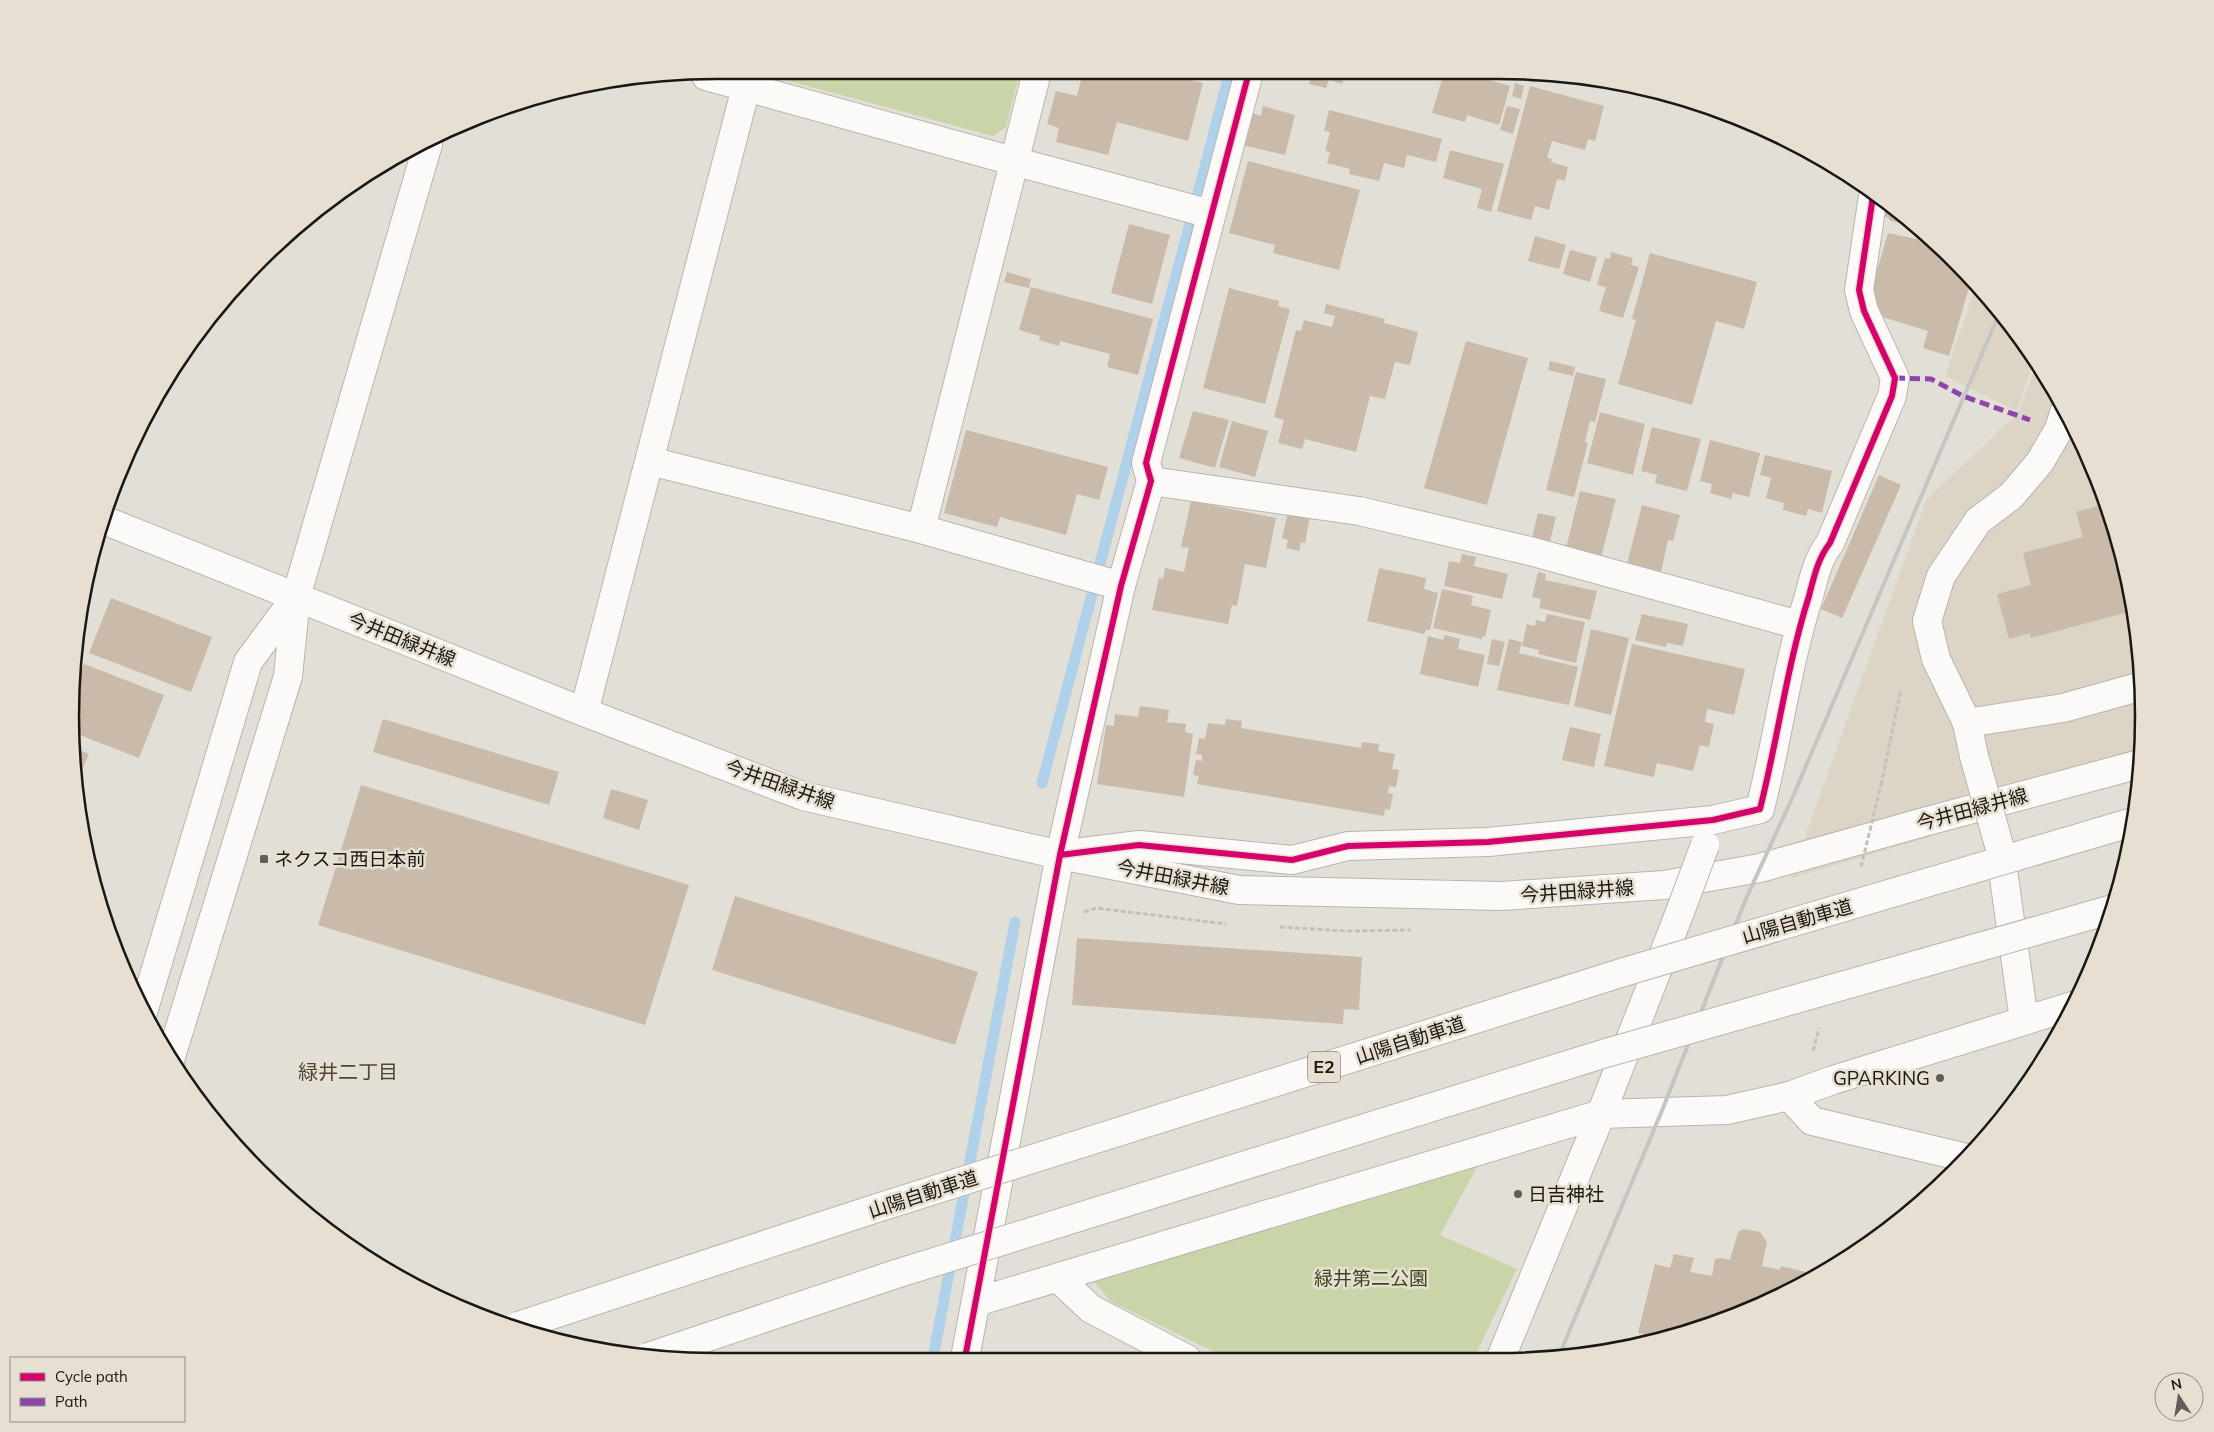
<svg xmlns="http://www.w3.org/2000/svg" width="2214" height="1432" viewBox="0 0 2214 1432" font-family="Mulish,'Noto Sans JP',sans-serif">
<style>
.built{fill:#dcd5c6}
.green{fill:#cad4a9}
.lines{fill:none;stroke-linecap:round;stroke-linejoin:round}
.stream{stroke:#afd2ea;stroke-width:11}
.building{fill:#cabaaa}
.street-casing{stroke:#b8b5af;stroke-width:30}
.secondary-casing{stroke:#b8b5af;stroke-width:30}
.path{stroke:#c2c1bf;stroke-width:3;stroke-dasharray:5 2.5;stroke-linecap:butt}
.street{stroke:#fbfaf9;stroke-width:28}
.secondary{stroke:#fbfaf9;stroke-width:28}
.rail{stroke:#c5c5c3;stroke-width:4}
.street-bridge-casing{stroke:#b8b5af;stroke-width:30;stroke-linecap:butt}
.secondary-bridge-casing{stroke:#b8b5af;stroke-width:30;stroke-linecap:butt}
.highway-bridge-casing{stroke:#b8b5af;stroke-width:30;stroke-linecap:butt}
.path-bridge{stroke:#c2c1bf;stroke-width:3;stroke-dasharray:5 2.5;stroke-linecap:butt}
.street-bridge{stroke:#fbfaf9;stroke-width:28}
.secondary-bridge{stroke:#fbfaf9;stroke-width:28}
.highway-bridge{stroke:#fbfaf9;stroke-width:28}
.quiet{stroke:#8e44ad;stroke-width:5;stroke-dasharray:10 5;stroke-linecap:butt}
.cycleway-casing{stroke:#e7e0d2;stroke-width:9}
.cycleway{stroke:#d6006c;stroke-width:6}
.poi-dot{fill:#605e58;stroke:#e7e0d2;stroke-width:2}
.labels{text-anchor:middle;stroke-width:5;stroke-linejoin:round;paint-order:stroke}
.shield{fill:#e7e0d2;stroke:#58544c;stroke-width:1}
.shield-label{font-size:18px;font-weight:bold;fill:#1a1813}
.street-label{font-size:19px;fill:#1a1813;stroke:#e7e0d2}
.poi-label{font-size:19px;fill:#1a1813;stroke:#e7e0d2;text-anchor:start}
.park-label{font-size:19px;fill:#3b451d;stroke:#e7e0d2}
.neighbourhood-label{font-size:20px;fill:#4c463b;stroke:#e7e0d2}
.rim{fill:none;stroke:#1a1813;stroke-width:2.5}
</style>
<rect width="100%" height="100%" fill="#e2dfd7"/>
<g class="built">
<polygon points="1976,286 2010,323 2034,360 2017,411 1945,376"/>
<polygon points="2036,364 2077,430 2122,549 2143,673 2139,773 1790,879 1926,500 2019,412"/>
</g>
<g class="green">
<polygon points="777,76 1019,76 1006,127 993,136 778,78"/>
<polygon points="1481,1160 1440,1235 1517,1269 1473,1360 1229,1359 1110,1301 1089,1275"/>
</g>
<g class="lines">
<g class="stream">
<polyline points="1042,783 1229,76"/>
<polyline points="933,1358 1015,922"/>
</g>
</g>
<g class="building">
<polygon points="1082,76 1173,76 1203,83 1188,141 1117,122 1108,155 1056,142 1059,128 1047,124 1056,91 1077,96"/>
<polygon points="1301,76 1344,76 1342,84 1329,80 1326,88 1309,84 1310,79"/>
<polygon points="1443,76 1487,76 1486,79 1510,86 1499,125 1467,115 1465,122 1432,113"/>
<polygon points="1511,76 1537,76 1535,83"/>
<polygon points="1515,83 1524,86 1521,99 1512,96"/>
<polygon points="1530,86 1604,106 1595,141 1588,139 1585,150 1552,141 1547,158 1552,159 1551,162 1568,167 1565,181 1557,179 1549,210 1535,206 1531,220 1497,211"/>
<polygon points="1263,106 1295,115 1285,155 1243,145 1252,113 1261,116"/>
<polygon points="1507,106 1520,109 1513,134 1500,130"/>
<polygon points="1329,110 1442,139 1436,162 1407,155 1404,168 1384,163 1379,181 1349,174 1350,169 1327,163 1330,152 1325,151 1330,132 1324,131"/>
<polygon points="1450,150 1504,164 1491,212 1477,208 1482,189 1443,178"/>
<polygon points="1248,161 1360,190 1339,270 1273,253 1275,245 1229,233"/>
<polygon points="1886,205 1923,230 1889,220 1889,218 1883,216"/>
<polygon points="1129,224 1170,235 1152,304 1111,293"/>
<polygon points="1888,233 1916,239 1917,236 1933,240 1971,281 1949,356 1923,348 1928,331 1876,315 1879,307 1873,305 1871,291"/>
<polygon points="1535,236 1566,245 1559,269 1528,261"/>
<polygon points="1570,250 1597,257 1590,282 1563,274"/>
<polygon points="1611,252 1633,258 1631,265 1639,267 1623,318 1599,311 1606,287 1597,285 1605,258 1610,259"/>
<polygon points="1650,253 1757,282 1744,329 1716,321 1692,405 1618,384 1636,320 1632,319"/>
<polygon points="1007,272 1031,279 1029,288 1004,282"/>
<polygon points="1031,287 1153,319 1138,375 1107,367 1110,354 1060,341 1059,346 1039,340 1040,336 1019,330"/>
<polygon points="1229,288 1279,301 1278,306 1290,309 1265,404 1203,388"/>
<polygon points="1326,304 1385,319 1384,323 1418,332 1410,365 1395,362 1385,399 1370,396 1356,452 1305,439 1302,449 1278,443 1284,420 1274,417 1296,330 1301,331 1304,320 1332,327 1335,316 1324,313"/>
<polygon points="1466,341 1528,358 1487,505 1424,488"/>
<polygon points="1550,361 1575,367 1573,376 1548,370"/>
<polygon points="1576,372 1606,379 1595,422 1590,421 1585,442 1588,443 1574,497 1546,490"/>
<polygon points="1193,411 1229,420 1215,468 1179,458"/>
<polygon points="1600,412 1645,424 1633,475 1587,463"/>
<polygon points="1232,421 1268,431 1255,477 1219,467"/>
<polygon points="1652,427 1701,439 1687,491 1655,483 1657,475 1641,471"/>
<polygon points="966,430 1108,467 1099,500 1077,494 1066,535 1000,517 997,527 944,513"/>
<polygon points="1710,440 1760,453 1749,497 1733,493 1731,499 1710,493 1712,484 1700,481"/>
<polygon points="1765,455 1832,471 1822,513 1808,509 1806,516 1783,510 1784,503 1766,498 1771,478 1760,475"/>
<polygon points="1879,475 1901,485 1842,618 1821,609"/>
<polygon points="1580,491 1616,499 1601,557 1566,548"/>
<polygon points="1191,501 1276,518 1266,568 1245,564 1237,606 1232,605 1228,624 1152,610 1159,578 1163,579 1165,568 1184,572 1189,548 1181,547"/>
<polygon points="2105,504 2122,549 2132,611 2031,638 2030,633 2009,639 1997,594 2031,585 2023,553 2083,537 2076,512"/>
<polygon points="1642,505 1680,515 1673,541 1668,540 1661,572 1654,570 1652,575 1631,570 1633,565 1627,564"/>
<polygon points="1288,512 1310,516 1305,543 1301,542 1299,551 1286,548 1288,540 1282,538"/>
<polygon points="1538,513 1556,517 1549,545 1531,541"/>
<polygon points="1462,554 1476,557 1474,566 1508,574 1502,599 1444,586 1449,561 1460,563"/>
<polygon points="1379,568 1426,578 1424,589 1438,593 1430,630 1426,630 1424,634 1367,621"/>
<polygon points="1538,572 1546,574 1545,580 1597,591 1590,620 1539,608 1541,599 1532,597"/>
<polygon points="1442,589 1473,596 1471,605 1491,610 1485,637 1483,636 1482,639 1433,628"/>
<polygon points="111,598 212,637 191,692 89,653"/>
<polygon points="1547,614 1585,622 1576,663 1538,654 1539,650 1522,646 1527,624 1535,626 1536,620 1545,622"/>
<polygon points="1642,614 1688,624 1683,646 1667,643 1666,647 1635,640"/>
<polygon points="1591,629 1629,638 1611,715 1574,706"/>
<polygon points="1445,635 1460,639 1458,649 1485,655 1478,687 1420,674 1428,636 1443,640"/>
<polygon points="1492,639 1505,642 1499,666 1487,664"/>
<polygon points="1509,639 1522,642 1519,653 1578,667 1569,705 1497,690"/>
<polygon points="1632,644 1745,669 1734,715 1707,709 1705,722 1714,724 1709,747 1700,745 1693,771 1657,763 1654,777 1604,766"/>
<polygon points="84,664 164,695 139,758 72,732 70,716 72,694"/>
<polygon points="1140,706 1169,710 1167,722 1186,724 1185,732 1193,734 1184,797 1097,784 1106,725 1114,726 1115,714 1138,717"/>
<polygon points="383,719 559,772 549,805 373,752"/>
<polygon points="1226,719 1242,721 1241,728 1361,748 1362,742 1379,744 1378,751 1395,754 1392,769 1399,770 1396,787 1389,786 1388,793 1393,794 1390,810 1385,809 1384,816 1197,784 1199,776 1193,775 1196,760 1202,761 1202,755 1196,754 1199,738 1205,739 1208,723 1225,725"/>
<polygon points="1570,727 1601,734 1594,767 1562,760"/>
<polygon points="74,748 89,754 78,779"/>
<polygon points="361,785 689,885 645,1025 318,925"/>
<polygon points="611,789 648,800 639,830 603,818"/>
<polygon points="735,896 978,972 955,1045 712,970"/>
<polygon points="1077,938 1362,957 1359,1010 1344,1009 1343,1024 1072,1005"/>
<polygon points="1743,1229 1760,1232 1767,1242 1762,1266 1780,1270 1781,1266 1810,1273 1809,1280 1784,1295 1665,1340 1655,1342 1642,1339 1643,1334 1638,1333 1655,1264 1670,1268 1674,1254 1694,1258 1690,1272 1712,1276 1715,1259 1722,1258 1730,1260 1738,1232"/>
</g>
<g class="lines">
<g class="street-casing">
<g id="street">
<polyline points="706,76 1013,161 1211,214"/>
<polyline points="650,461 921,529 1121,586"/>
<polyline points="1151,481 1359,511 1530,551 1799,625"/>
<polyline points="921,529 1036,76"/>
<polyline points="584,712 749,76"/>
<path d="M 1067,854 L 1139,845 L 1292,860 L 1348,846 L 1488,842 L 1713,820 L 1760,809 C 1778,738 1787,665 1809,596 C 1814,577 1818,558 1830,543 L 1892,396 L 1895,378 L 1864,311 L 1859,290 L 1873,196"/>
<polyline points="1789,1096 1812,1121 1967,1158"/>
<polyline points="1058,1278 1091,1309 1187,1359"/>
<polyline points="976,1302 1601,1114 1727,1110 1789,1096 1833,1080 2072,1006"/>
<polyline points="965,1358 1060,855 1121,586 1151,481 1146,463 1248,76"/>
<polyline points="1500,1360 1601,1114 1680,912"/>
</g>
</g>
<g class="secondary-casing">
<g id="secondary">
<polyline points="101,519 584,712 803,796 1060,855 1239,890 1502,896 1664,885 1760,868 1924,822 2140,764"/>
<polyline points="1967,723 2063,708 2142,686"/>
<polyline points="1974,756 1967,723 1936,659 1927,621 1941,576 1978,521 2011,496 2040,462 2059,429 2065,410"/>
<polyline points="2000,849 2024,1020"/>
<polyline points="143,1012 248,662 295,598"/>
<polyline points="170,1060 288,676 296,597 428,144"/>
</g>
</g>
<g class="path">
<polyline points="1881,785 1901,689"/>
<polyline points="1084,912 1096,908 1226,924"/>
<polyline points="1280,927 1347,931 1411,930"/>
<polyline points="1813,1051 1819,1028"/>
</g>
<use href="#street" class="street"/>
<use href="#secondary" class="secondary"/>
<polyline class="rail" points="1558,1358 1661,1113 1745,901 1794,794 2000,312"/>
<g class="street-bridge-casing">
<polyline id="street-bridge" points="1680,912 1705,845"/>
</g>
<g class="secondary-bridge-casing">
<polyline id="secondary-bridge" points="1974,756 2000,849"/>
</g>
<g class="highway-bridge-casing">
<g id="highway-bridge">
<polyline points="518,1326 874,1209 1624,972 2133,822"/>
<polyline points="648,1357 896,1274 1606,1053 2113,909"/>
</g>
</g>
<polyline class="path-bridge" points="1861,867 1881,785"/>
<use href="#street-bridge" class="street-bridge"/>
<use href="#secondary-bridge" class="secondary-bridge"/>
<use href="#highway-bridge" class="highway-bridge"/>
<polyline class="quiet" points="1895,378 1931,379 1963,396 2030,420"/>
<g class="cycleway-casing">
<g id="cycleway">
<path d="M 1060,855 L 1139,845 L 1292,860 L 1348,846 L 1488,842 L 1713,820 L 1760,809 C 1778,738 1787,665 1809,596 C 1814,577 1818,558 1830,543 L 1892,396 L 1895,378 L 1864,311 L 1859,290 L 1873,196"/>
<polyline points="965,1358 1060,855 1121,586 1151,481 1146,463 1248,76"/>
</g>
</g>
<use href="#cycleway" class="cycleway"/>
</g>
<g class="poi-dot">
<rect x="259" y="854" width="10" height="10" rx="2.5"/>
<circle cx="1940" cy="1078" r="5"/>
<circle cx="1518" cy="1194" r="5"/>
</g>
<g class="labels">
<rect class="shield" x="1308" y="1051.5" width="32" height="31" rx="4"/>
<g class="shield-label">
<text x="1324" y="1073">E2</text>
</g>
<g class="street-label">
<text transform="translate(402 639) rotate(22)" y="7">今井田緑井線</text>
<text transform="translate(780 784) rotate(19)" y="7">今井田緑井線</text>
<text transform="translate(1972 809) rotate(-15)" y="7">今井田緑井線</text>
<text transform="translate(1173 877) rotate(11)" y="7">今井田緑井線</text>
<text transform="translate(1577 891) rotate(-4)" y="7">今井田緑井線</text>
<text transform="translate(1797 921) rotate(-16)" y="7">山陽自動車道</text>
<text transform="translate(1410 1040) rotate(-18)" y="7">山陽自動車道</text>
<text transform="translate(923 1194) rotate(-18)" y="7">山陽自動車道</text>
</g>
<g class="poi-label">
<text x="274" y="866">ネクスコ西日本前</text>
<text x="1930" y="1085" text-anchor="end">GPARKING</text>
<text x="1528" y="1201">日吉神社</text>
</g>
<g class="park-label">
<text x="1371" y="1285">緑井第二公園</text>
</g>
<g class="neighbourhood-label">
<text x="348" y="1079">緑井二丁目</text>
</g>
</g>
<path d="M0 0H2214V1432H0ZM716 79H1498A637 637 0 0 1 2135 716V716A637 637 0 0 1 1498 1353H716A637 637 0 0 1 79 716V716A637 637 0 0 1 716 79Z" fill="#e7e0d2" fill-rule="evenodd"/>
<path class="rim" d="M716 79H1498A637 637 0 0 1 2135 716V716A637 637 0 0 1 1498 1353H716A637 637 0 0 1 79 716V716A637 637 0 0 1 716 79Z"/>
<rect x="10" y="1357" width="175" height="65" fill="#e7e0d2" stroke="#959086"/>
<rect x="20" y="1373" width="25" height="8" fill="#d6006c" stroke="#959086"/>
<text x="55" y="1382" font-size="15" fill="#1a1813">Cycle path</text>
<rect x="20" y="1398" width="25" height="8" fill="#8e44ad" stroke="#959086"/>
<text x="55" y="1407" font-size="15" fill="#1a1813">Path</text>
<g transform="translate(2179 1397) rotate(348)"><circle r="24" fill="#e7e0d2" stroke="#959086"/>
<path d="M0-4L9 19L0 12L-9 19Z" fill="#605e58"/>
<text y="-8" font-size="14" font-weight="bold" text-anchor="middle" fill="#1a1813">N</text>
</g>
</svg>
